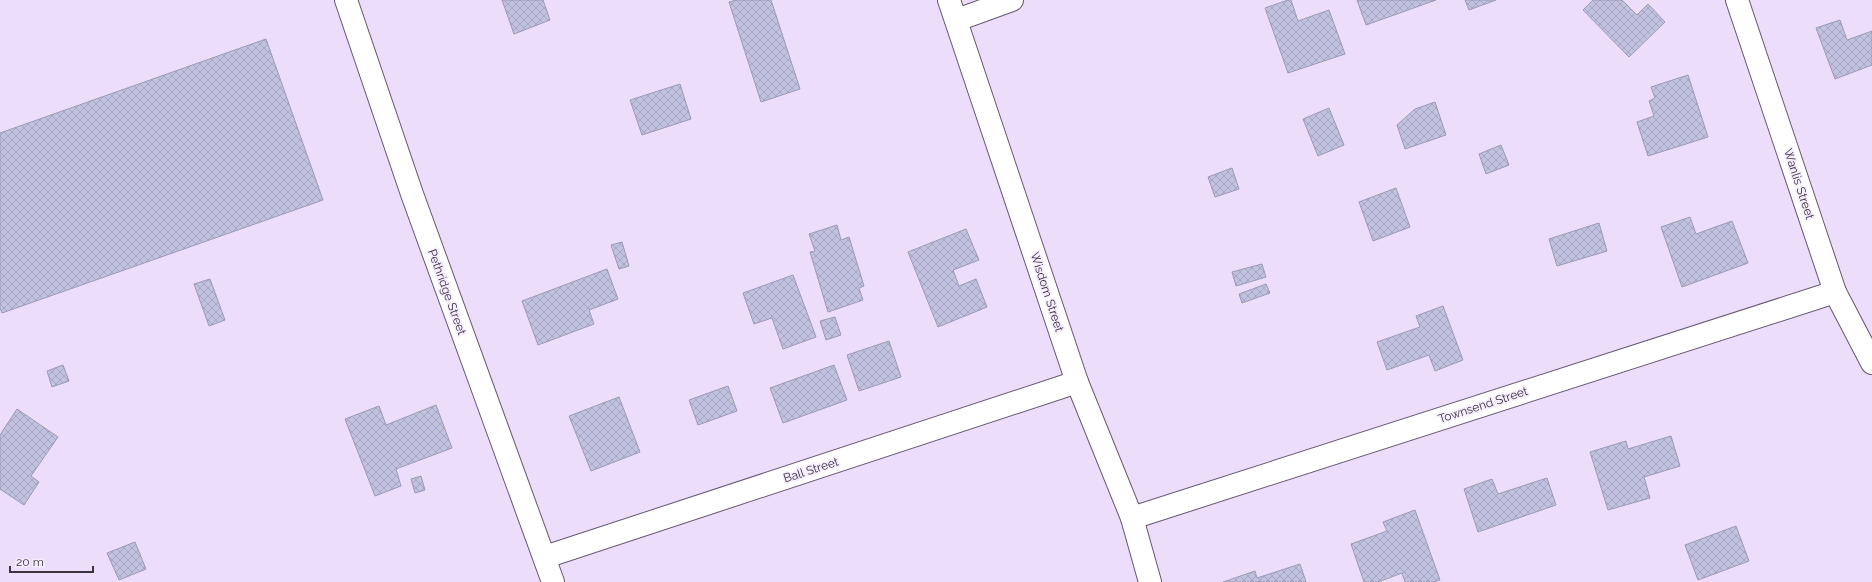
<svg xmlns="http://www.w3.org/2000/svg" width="1872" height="582" viewBox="0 0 1872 582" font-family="Raleway,sans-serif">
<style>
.building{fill:url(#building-cross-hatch);stroke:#9a9ab7}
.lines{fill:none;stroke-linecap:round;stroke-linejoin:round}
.minor-casing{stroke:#655871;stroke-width:24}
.minor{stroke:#fff;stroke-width:22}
.labels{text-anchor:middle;stroke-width:3.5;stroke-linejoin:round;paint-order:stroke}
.street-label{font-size:12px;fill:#3a343f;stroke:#f6edff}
</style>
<defs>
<pattern id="building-cross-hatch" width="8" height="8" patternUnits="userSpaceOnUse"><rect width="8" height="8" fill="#c1c1e0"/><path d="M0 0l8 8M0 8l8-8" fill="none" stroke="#a7a6c1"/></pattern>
</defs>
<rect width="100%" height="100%" fill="#ecddfa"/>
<g class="building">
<polygon points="502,0 543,0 550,20 514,34"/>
<polygon points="736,0 771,0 800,89 761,102 729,2"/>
<polygon points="1288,0 1291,0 1298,21 1329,10 1345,54 1288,73 1265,8"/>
<polygon points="1357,0 1436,0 1366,25"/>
<polygon points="1465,0 1496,0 1469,10"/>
<polygon points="1593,0 1622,0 1637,15 1648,4 1665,22 1629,57 1583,10"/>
<polygon points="1840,20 1847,40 1872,31 1872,65 1835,79 1816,28"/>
<polygon points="266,39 323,200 2,313 0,308 0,133"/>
<polygon points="1688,75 1708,137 1648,156 1637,122 1654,116 1649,101 1655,98 1651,87"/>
<polygon points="680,84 691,119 642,135 630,100"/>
<polygon points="1435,102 1446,135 1405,149 1397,125 1415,109"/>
<polygon points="1329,108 1344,145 1318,156 1303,119"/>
<polygon points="1501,145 1509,165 1486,174 1479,154"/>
<polygon points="1232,168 1239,189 1215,197 1208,177"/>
<polygon points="1396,188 1410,227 1373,241 1359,202"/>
<polygon points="1690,217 1696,234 1732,221 1748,263 1682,287 1661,227"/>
<polygon points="1599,223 1607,251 1557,266 1549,239"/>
<polygon points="837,225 841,240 849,237 864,286 859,288 863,300 828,312 810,252 815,251 809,234"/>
<polygon points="966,229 979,260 953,270 959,286 976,279 987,307 938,327 908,252"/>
<polygon points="622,242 629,266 619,269 611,245"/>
<polygon points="1262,264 1266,277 1236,286 1232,272"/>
<polygon points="607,269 618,299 589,310 594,324 538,345 522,301"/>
<polygon points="793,275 816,337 783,349 772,318 754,324 743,293"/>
<polygon points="210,279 225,320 209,326 194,284"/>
<polygon points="1266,284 1270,293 1242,303 1239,294"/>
<polygon points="1443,306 1463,360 1435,371 1429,355 1387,370 1377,342 1420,327 1416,316"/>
<polygon points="835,317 841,335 826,340 820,321"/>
<polygon points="889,341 901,377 859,391 847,355"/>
<polygon points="63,365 69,381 52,387 47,371"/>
<polygon points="834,365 847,400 783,423 770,388"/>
<polygon points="728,386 737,411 698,425 689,400"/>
<polygon points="619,397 640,452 591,471 569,416"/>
<polygon points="436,405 452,448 396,469 401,486 375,496 345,419 379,406 386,425"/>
<polygon points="17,409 58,437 31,476 39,482 24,505 0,489 0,435"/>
<polygon points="1671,436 1680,466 1644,477 1650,498 1608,510 1590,452 1626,441 1628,449"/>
<polygon points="421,476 425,490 415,493 411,479"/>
<polygon points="1547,478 1556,505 1478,532 1464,489 1492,479 1498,494"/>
<polygon points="1415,510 1440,580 1433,582 1405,582 1402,573 1378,582 1364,582 1351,544 1387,531 1383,522"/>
<polygon points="1736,526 1749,561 1698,580 1685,545"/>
<polygon points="135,542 146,569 119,580 107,553"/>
<polygon points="1300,564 1306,582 1223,582 1255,571 1257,578"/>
</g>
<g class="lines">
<g class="minor-casing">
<g id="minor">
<polyline points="346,0 412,194 553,582"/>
<polyline points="949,0 1077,382 1132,518 1150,582"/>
<polyline points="1737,0 1835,292 1872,363"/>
<polyline points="957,20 1012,0"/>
<polyline points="1132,518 1835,292"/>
<polyline points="545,557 1077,382"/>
</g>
</g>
<use href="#minor" class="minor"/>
</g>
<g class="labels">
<g class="street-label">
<text transform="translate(1799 184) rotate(72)" y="4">Wanlis Street</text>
<text transform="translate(447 292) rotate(70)" y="4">Pethridge Street</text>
<text transform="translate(1047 292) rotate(72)" y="4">Wisdom Street</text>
<text transform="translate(1483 405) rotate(-18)" y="4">Townsend Street</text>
<text transform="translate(811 470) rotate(-18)" y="4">Ball Street</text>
</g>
</g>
<path d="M10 566v6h83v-6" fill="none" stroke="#3a343f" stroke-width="2"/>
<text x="16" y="566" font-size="12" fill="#3a343f" stroke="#f6edff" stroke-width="3" paint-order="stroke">20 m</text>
</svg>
